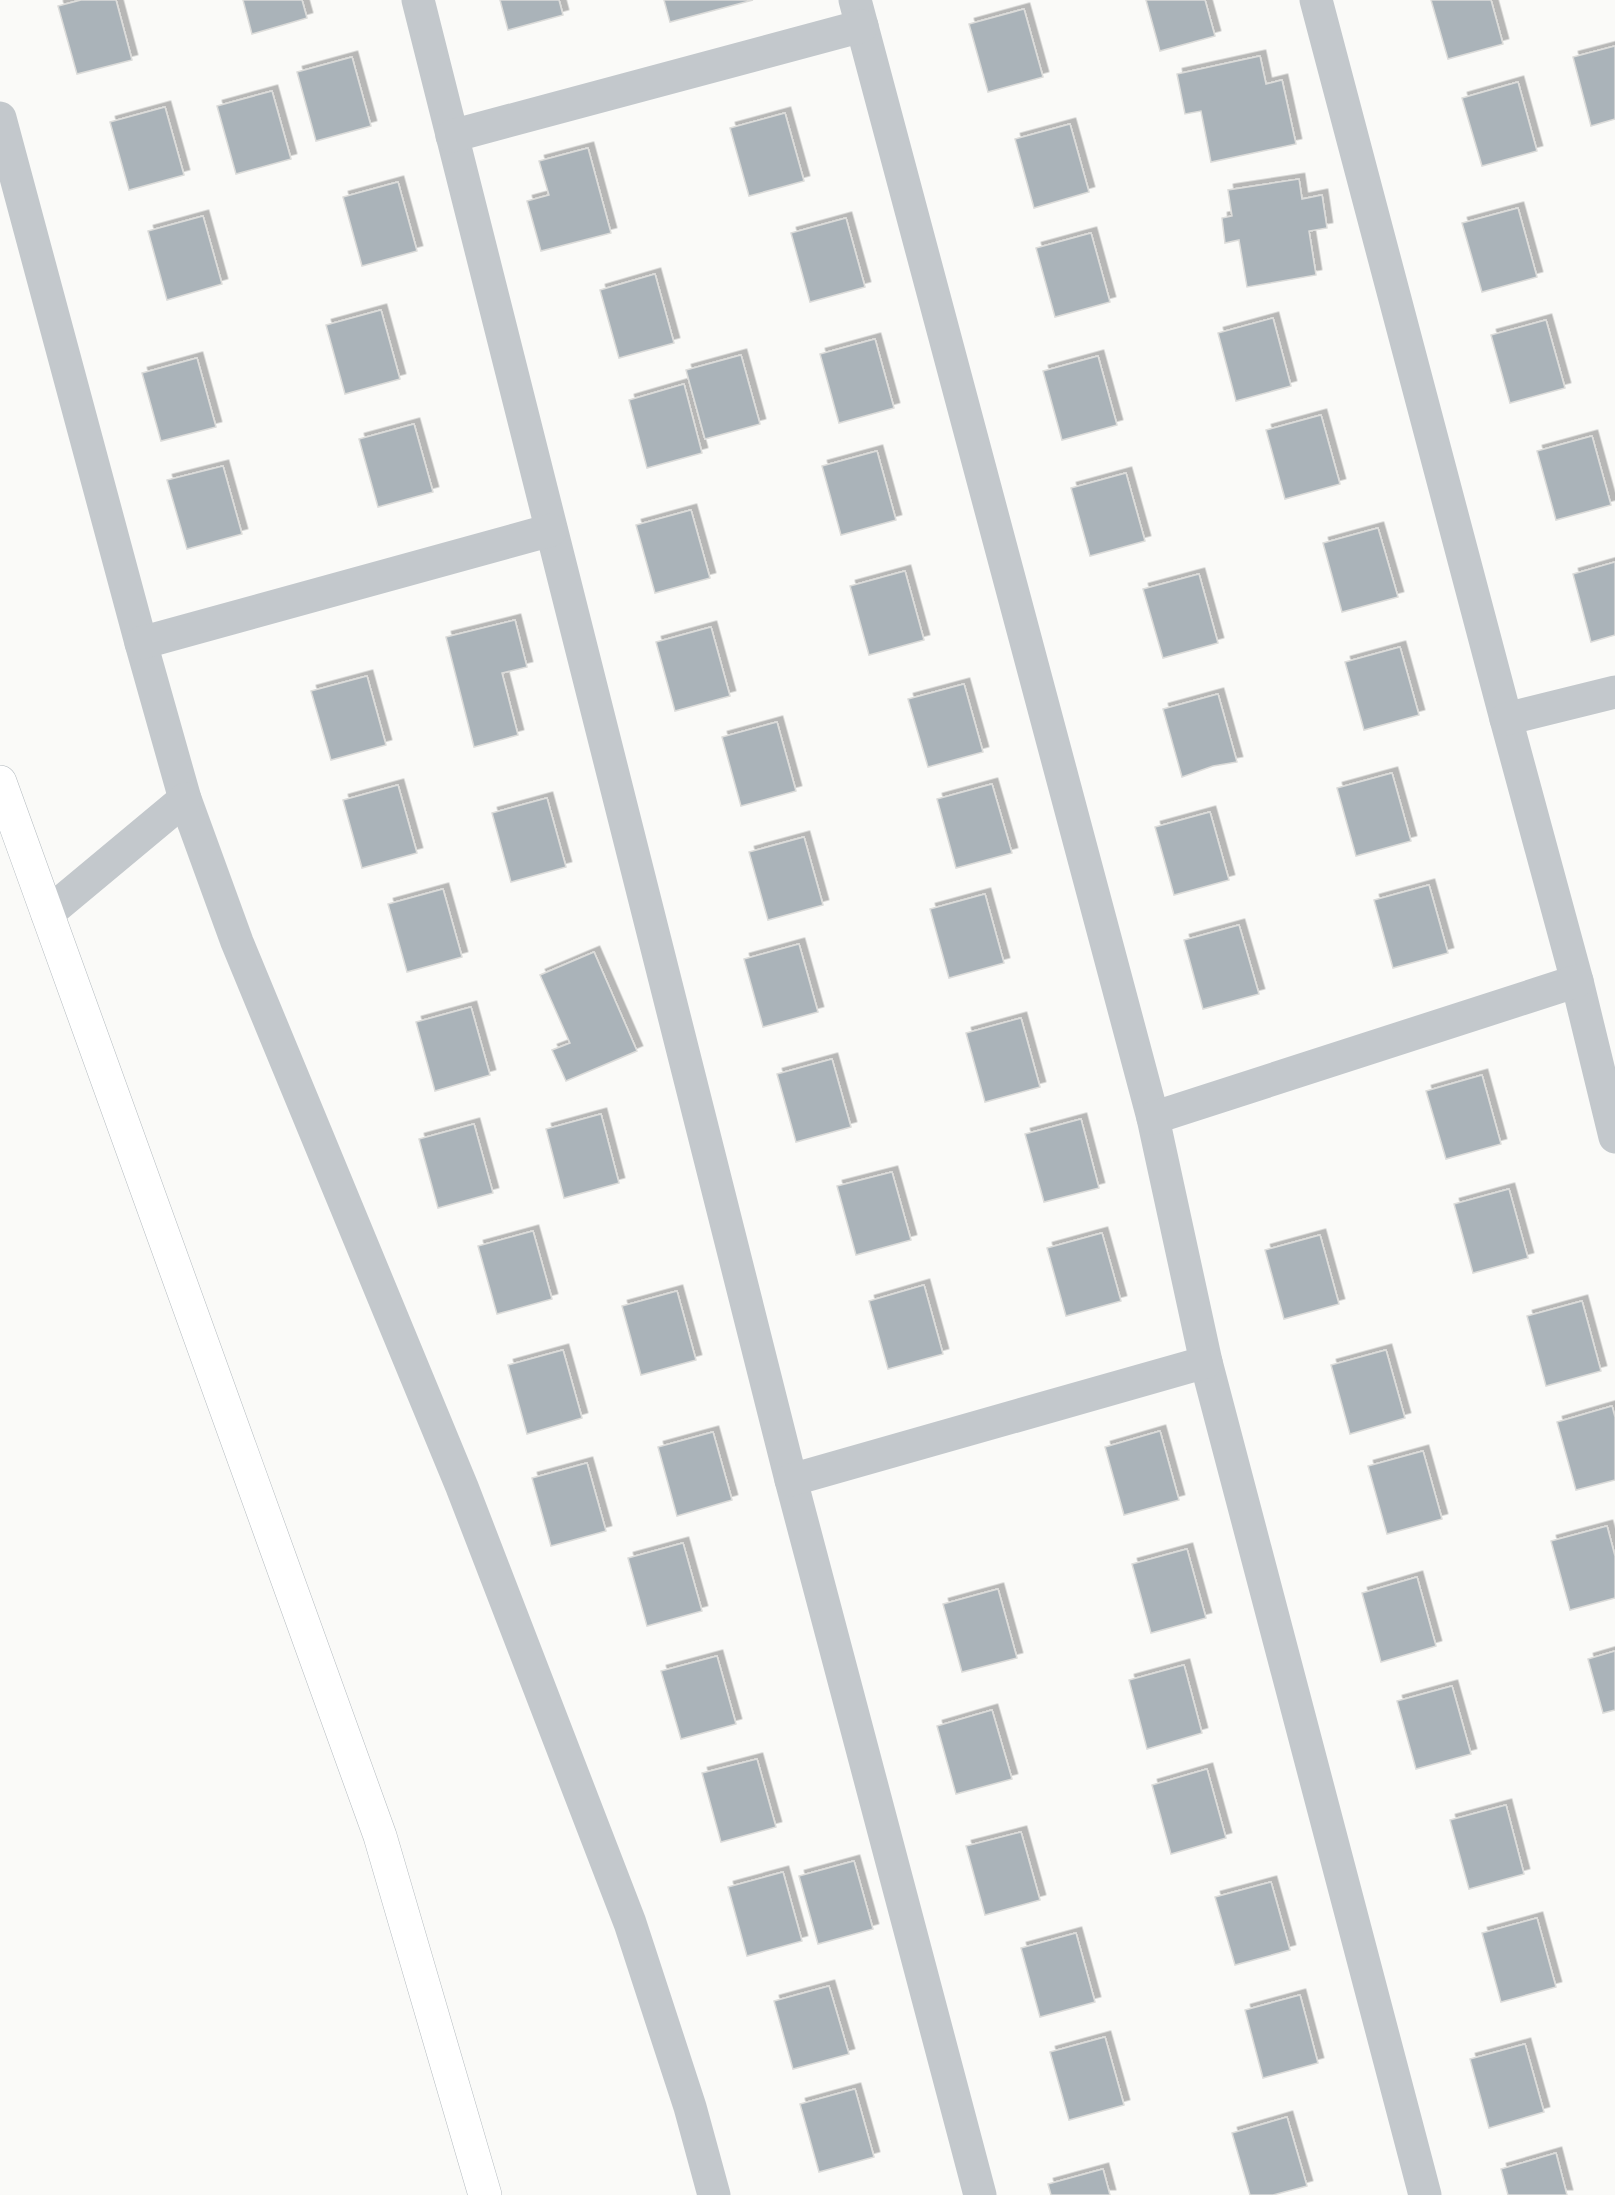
<svg xmlns="http://www.w3.org/2000/svg" width="1615" height="2195" viewBox="0 0 1615 2195" font-family="Arial,sans-serif">
<style>
.building{fill:#aab3b9;stroke:#dcdcda;stroke-width:1.5;filter:url(#shadow)}
.lines{fill:none;stroke-linecap:round;stroke-linejoin:round}
.secondary-casing{stroke:#b3babf;stroke-width:34}
.street{stroke:#c3c8cc;stroke-width:33}
.secondary{stroke:#fff;stroke-width:33}
</style>
<defs>
<filter id="shadow"><feDropShadow dx="5.5" dy="-5.5" stdDeviation="0" flood-color="#0004"/></filter>
</defs>
<rect width="100%" height="100%" fill="#fafaf8"/>
<g class="building">
<polygon points="81,0 116,0 132,60 77,74 58,6"/>
<polygon points="243,0 302,0 307,18 252,34"/>
<polygon points="500,0 559,0 563,15 508,30"/>
<polygon points="664,0 753,0 670,22"/>
<polygon points="1146,0 1205,0 1215,36 1160,51"/>
<polygon points="1431,0 1491,0 1503,44 1448,59"/>
<polygon points="1024,9 1043,77 988,92 969,24"/>
<polygon points="1615,46 1615,119 1591,126 1573,57"/>
<polygon points="1260,56 1266,84 1282,80 1296,144 1211,162 1201,111 1185,114 1177,74"/>
<polygon points="352,57 371,126 316,141 297,72"/>
<polygon points="1518,82 1537,151 1482,166 1462,98"/>
<polygon points="272,91 291,159 236,174 217,106"/>
<polygon points="165,107 184,175 129,190 110,122"/>
<polygon points="785,113 804,181 749,196 730,128"/>
<polygon points="1070,124 1089,192 1034,208 1015,139"/>
<polygon points="588,148 611,233 541,251 527,201 549,195 539,161"/>
<polygon points="1299,179 1302,199 1322,195 1327,228 1309,231 1316,275 1247,287 1239,240 1225,243 1222,218 1232,216 1228,190"/>
<polygon points="398,182 417,251 362,266 343,197"/>
<polygon points="1518,208 1537,277 1482,292 1462,223"/>
<polygon points="203,216 222,284 167,300 148,231"/>
<polygon points="846,218 865,287 810,302 791,233"/>
<polygon points="1091,233 1110,302 1055,317 1036,248"/>
<polygon points="655,274 674,343 619,358 600,290"/>
<polygon points="381,310 400,379 345,394 326,325"/>
<polygon points="1273,318 1291,386 1236,401 1218,333"/>
<polygon points="1546,320 1565,388 1510,403 1491,335"/>
<polygon points="875,339 894,408 839,423 820,354"/>
<polygon points="741,355 760,424 705,439 686,370"/>
<polygon points="1098,356 1117,425 1062,440 1043,371"/>
<polygon points="197,358 216,427 161,441 142,373"/>
<polygon points="684,384 702,453 647,468 629,400"/>
<polygon points="1321,415 1340,484 1285,499 1266,430"/>
<polygon points="414,424 433,492 378,507 359,439"/>
<polygon points="1592,436 1611,505 1556,520 1537,451"/>
<polygon points="877,451 896,520 841,535 822,466"/>
<polygon points="223,466 242,534 187,549 167,480"/>
<polygon points="1126,473 1145,541 1090,556 1071,488"/>
<polygon points="691,510 710,578 655,593 636,525"/>
<polygon points="1378,528 1398,597 1342,612 1323,543"/>
<polygon points="1615,562 1615,635 1591,642 1573,574"/>
<polygon points="905,571 924,640 869,655 850,586"/>
<polygon points="1199,574 1218,643 1163,658 1143,589"/>
<polygon points="515,620 527,667 502,673 518,735 474,747 446,637"/>
<polygon points="711,627 730,696 675,711 656,642"/>
<polygon points="1400,647 1419,715 1364,730 1345,662"/>
<polygon points="367,676 386,745 331,760 311,691"/>
<polygon points="964,684 983,752 928,767 908,699"/>
<polygon points="1218,694 1237,762 1213,766 1182,777 1163,709"/>
<polygon points="777,722 796,791 741,806 722,737"/>
<polygon points="1392,773 1411,841 1356,856 1337,788"/>
<polygon points="992,784 1012,853 956,868 937,799"/>
<polygon points="398,785 417,853 362,868 343,800"/>
<polygon points="547,798 566,867 511,882 492,813"/>
<polygon points="1210,812 1229,880 1174,895 1155,827"/>
<polygon points="804,837 823,905 768,920 749,852"/>
<polygon points="1429,885 1448,953 1393,968 1374,900"/>
<polygon points="443,889 462,957 407,972 388,904"/>
<polygon points="985,894 1004,963 949,978 930,909"/>
<polygon points="1239,925 1259,994 1203,1009 1184,940"/>
<polygon points="799,944 818,1012 763,1027 744,959"/>
<polygon points="594,952 637,1051 566,1081 552,1050 570,1043 540,975"/>
<polygon points="471,1007 490,1075 435,1091 416,1022"/>
<polygon points="1021,1018 1040,1087 985,1102 966,1033"/>
<polygon points="832,1059 851,1127 796,1142 777,1074"/>
<polygon points="1482,1075 1501,1144 1446,1159 1426,1091"/>
<polygon points="601,1114 619,1183 564,1198 546,1129"/>
<polygon points="1081,1119 1099,1188 1044,1202 1025,1134"/>
<polygon points="474,1124 493,1193 438,1208 419,1139"/>
<polygon points="892,1172 911,1240 856,1255 837,1186"/>
<polygon points="1509,1189 1528,1258 1473,1273 1454,1204"/>
<polygon points="533,1231 552,1299 497,1314 478,1246"/>
<polygon points="1102,1233 1121,1301 1066,1316 1047,1248"/>
<polygon points="1320,1235 1339,1304 1284,1319 1265,1250"/>
<polygon points="924,1285 943,1354 888,1369 869,1301"/>
<polygon points="677,1291 696,1360 641,1375 622,1306"/>
<polygon points="1582,1301 1601,1371 1546,1386 1527,1316"/>
<polygon points="563,1350 582,1418 527,1434 508,1365"/>
<polygon points="1386,1350 1405,1418 1350,1434 1331,1365"/>
<polygon points="1612,1406 1615,1417 1615,1480 1576,1490 1557,1422"/>
<polygon points="1160,1431 1179,1500 1124,1515 1105,1447"/>
<polygon points="713,1432 732,1500 677,1516 658,1447"/>
<polygon points="1423,1451 1442,1519 1387,1534 1368,1466"/>
<polygon points="587,1463 606,1531 551,1546 532,1478"/>
<polygon points="1607,1526 1615,1556 1615,1598 1570,1610 1551,1541"/>
<polygon points="683,1543 702,1611 647,1626 628,1558"/>
<polygon points="1187,1549 1206,1618 1151,1633 1132,1564"/>
<polygon points="1417,1577 1436,1646 1381,1662 1362,1593"/>
<polygon points="998,1589 1017,1658 962,1672 943,1604"/>
<polygon points="1615,1651 1615,1710 1603,1713 1588,1659"/>
<polygon points="717,1656 736,1724 681,1739 661,1671"/>
<polygon points="1184,1665 1202,1733 1147,1749 1129,1680"/>
<polygon points="1452,1686 1471,1754 1416,1769 1397,1701"/>
<polygon points="992,1710 1012,1779 956,1794 937,1726"/>
<polygon points="757,1759 776,1827 721,1842 702,1773"/>
<polygon points="1207,1769 1226,1838 1171,1854 1152,1785"/>
<polygon points="1506,1805 1524,1874 1469,1889 1450,1820"/>
<polygon points="1021,1832 1040,1900 985,1915 966,1846"/>
<polygon points="854,1861 873,1929 818,1944 799,1876"/>
<polygon points="783,1872 802,1941 747,1956 728,1887"/>
<polygon points="1271,1882 1290,1950 1235,1965 1215,1897"/>
<polygon points="1537,1918 1556,1987 1501,2002 1482,1933"/>
<polygon points="1076,1933 1095,2002 1040,2017 1021,1948"/>
<polygon points="829,1986 849,2054 793,2069 774,2001"/>
<polygon points="1300,1995 1318,2063 1263,2078 1245,2010"/>
<polygon points="1105,2037 1124,2105 1069,2120 1050,2052"/>
<polygon points="1525,2044 1544,2112 1489,2128 1470,2059"/>
<polygon points="855,2089 874,2157 819,2172 800,2104"/>
<polygon points="1287,2117 1307,2186 1273,2195 1250,2195 1232,2133"/>
<polygon points="1556,2153 1567,2195 1508,2195 1501,2169"/>
<polygon points="1103,2169 1110,2195 1051,2195 1048,2184"/>
</g>
<g class="lines">
<g class="secondary-casing">
<polyline id="secondary" points="0,782 380,1836 485,2195"/>
</g>
<g class="street">
<polyline points="418,0 791,1480 980,2195"/>
<polyline points="855,0 1153,1118 1206,1362 1425,2195"/>
<polyline points="1316,0 1506,719 1577,981 1615,1137"/>
<polyline points="0,118 141,643 185,799 237,942 462,1487 630,1923 690,2107 714,2195"/>
<polyline points="452,136 862,26"/>
<polyline points="141,643 551,530"/>
<polyline points="1506,719 1615,692"/>
<polyline points="47,914 185,799"/>
<polyline points="1153,1118 1577,981"/>
<polyline points="791,1480 1206,1362"/>
</g>
<use href="#secondary" class="secondary"/>
</g>
</svg>
